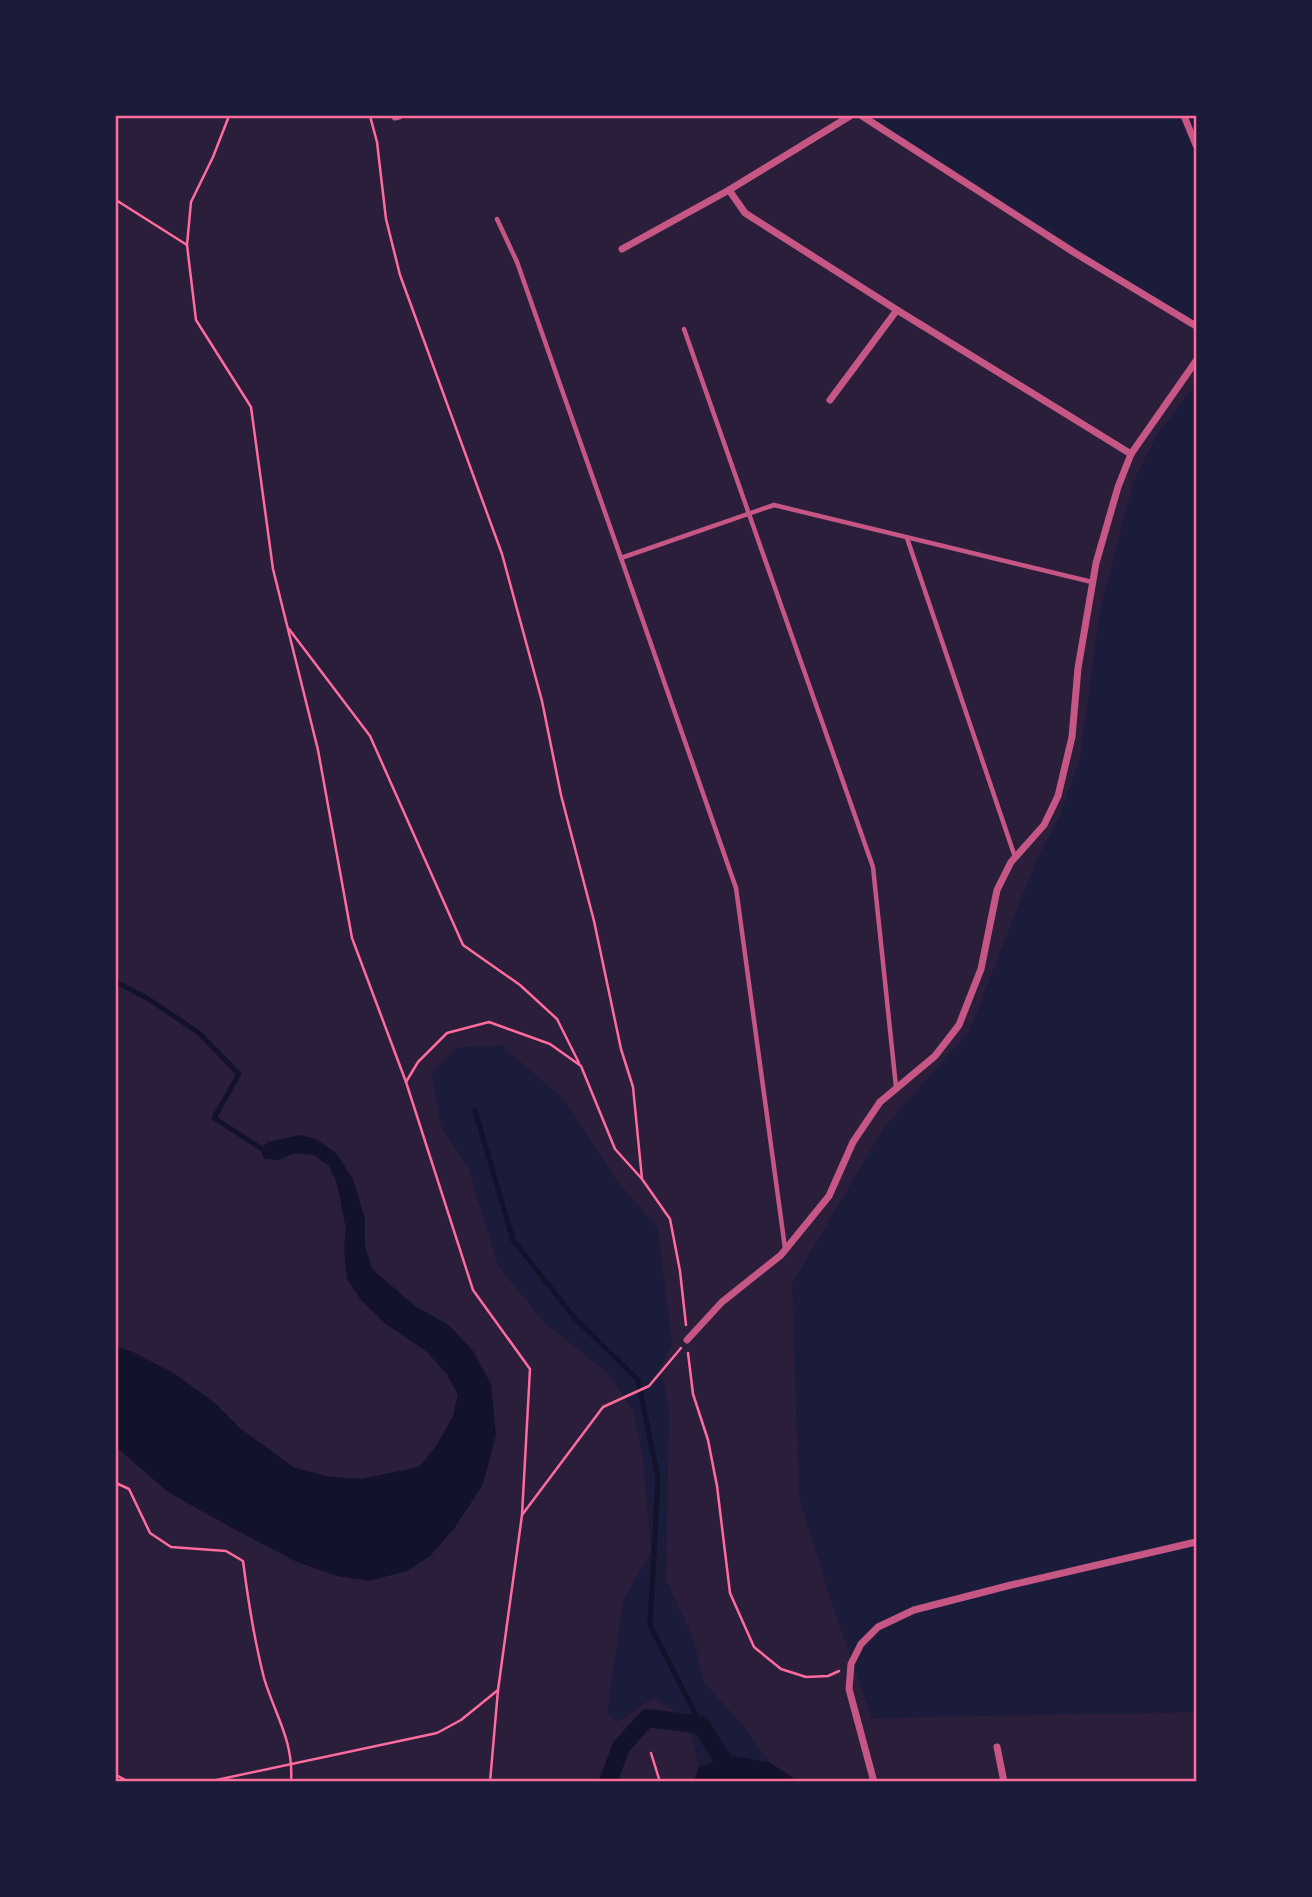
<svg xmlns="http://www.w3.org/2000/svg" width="1312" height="1897" viewBox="0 0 1312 1897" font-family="Rubik,sans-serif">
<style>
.green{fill:#2a1e3b}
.water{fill:#12122b}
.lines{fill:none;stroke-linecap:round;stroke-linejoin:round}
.stream{stroke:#12122b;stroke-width:5}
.canal{stroke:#12122b;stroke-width:18}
.path{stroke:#ff6b9d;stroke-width:2.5}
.service{stroke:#c65784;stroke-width:4.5}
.minor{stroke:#c65784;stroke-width:7}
.neatline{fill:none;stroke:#ff6b9d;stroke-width:2.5}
</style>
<rect width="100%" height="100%" fill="#1b1b3a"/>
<polygon class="green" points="116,116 870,116 1196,325 1196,384 1157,435 1134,480 1100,610 1080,758 1061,813 1035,863 969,1032 885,1126 792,1283 799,1496 828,1592 872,1718 1196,1712 1196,1781 798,1782 770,1763 745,1728 704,1682 692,1635 666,1581 669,1408 660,1368 672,1345 658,1228 616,1180 566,1101 501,1045 457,1048 432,1073 441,1126 469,1170 498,1266 545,1323 610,1375 633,1411 643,1460 651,1551 623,1601 607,1713 618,1722 654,1697 687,1720 699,1767 694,1781 116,1781 116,1447 407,1571 431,1555 455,1527 483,1484 450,1326 415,1306 372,1269 365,1246 365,1219 316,1139 279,1160 294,1153 314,1155 329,1166 337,1183 346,1229 344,1249 361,1300 386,1324 426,1351 447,1374 458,1395 453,1416 444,1435 419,1467 362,1479 330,1477 294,1467 241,1429 215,1403 135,1353 116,1346"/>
<g class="water">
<polygon points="300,1135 316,1139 336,1153 353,1179 365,1219 365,1246 372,1269 415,1306 450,1326 473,1351 491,1384 496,1435 483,1484 455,1527 431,1555 407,1571 369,1581 337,1576 297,1562 230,1527 168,1492 116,1447 116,1346 135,1353 175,1374 215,1403 241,1429 294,1468 330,1477 362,1479 419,1467 435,1448 453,1416 458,1395 447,1374 426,1351 386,1324 361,1300 347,1279 344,1249 346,1229 337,1183 329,1166 314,1155 294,1153 279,1160 265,1159 262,1155 262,1149 267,1142"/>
<polygon points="730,1755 770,1763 798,1781 694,1781 699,1767"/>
</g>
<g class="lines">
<g class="stream">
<polyline points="116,982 147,998 199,1033 239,1074 214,1118 262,1149"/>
<polyline points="475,1110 513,1240 573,1316 638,1380 658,1478 650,1625 701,1725"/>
</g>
<polyline class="canal" points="608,1782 621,1747 647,1718 701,1725 737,1782"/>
<g class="path">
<polyline points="370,116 377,142 386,219 400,275 502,554 542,701 561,795 594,921 621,1049 633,1087 642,1179"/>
<polyline points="116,200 187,245 196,320 251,407 273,569 318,750 352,938 406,1082 473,1290 530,1369 522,1515 498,1690 490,1782"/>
<polyline points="187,245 191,202 213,157 229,116"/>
<polyline points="289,629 370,736 463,945 520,985 557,1019 579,1063"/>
<polyline points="406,1082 418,1062 447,1033 489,1022 550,1044 581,1066 615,1149 642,1179 670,1219 680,1271 686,1325"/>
<polyline points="688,1353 693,1394 708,1440 717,1486 730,1593 754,1647 781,1669 806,1677 828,1676 839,1671"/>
<path d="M 116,1483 L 129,1489 L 150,1533 L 171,1547 L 226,1551 L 243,1561 C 248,1600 254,1639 264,1678 C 275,1715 294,1741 291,1782"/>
<polyline points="522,1515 603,1407 649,1386 681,1348"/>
<polyline points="651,1753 660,1782"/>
<polyline points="116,1775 129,1782"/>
<polyline points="207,1782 437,1733 461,1720 498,1690"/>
</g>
<g class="service">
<polyline points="497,219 517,262 621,558"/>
<polyline points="684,329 873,867 896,1087"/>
<polyline points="907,538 1015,857"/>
<polyline points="785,1248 736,888 621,558 774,505 1092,582"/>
</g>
<g class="minor">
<polyline points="850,116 729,190 745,213 897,310 1131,454"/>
<polyline points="862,116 1075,253 1196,326"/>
<polyline points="1184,116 1196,145"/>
<polyline points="395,117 399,116"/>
<polyline points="622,249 729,190"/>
<polyline points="830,400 897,310"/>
<polyline points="687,1340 722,1302 781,1255 829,1196 853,1142 880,1102 935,1056 959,1025 981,969 997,890 1011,862 1044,825 1058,796 1072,737 1078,668 1096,563 1118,487 1131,454 1196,361"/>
<polyline points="997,1747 1004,1782"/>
<polyline points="874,1782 849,1689 851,1664 861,1644 878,1627 914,1610 1011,1585 1196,1542"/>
</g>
</g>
<rect width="1312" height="1897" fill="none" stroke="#1b1b3a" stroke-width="234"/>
<rect x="117" y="117" width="1078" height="1663" class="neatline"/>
</svg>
